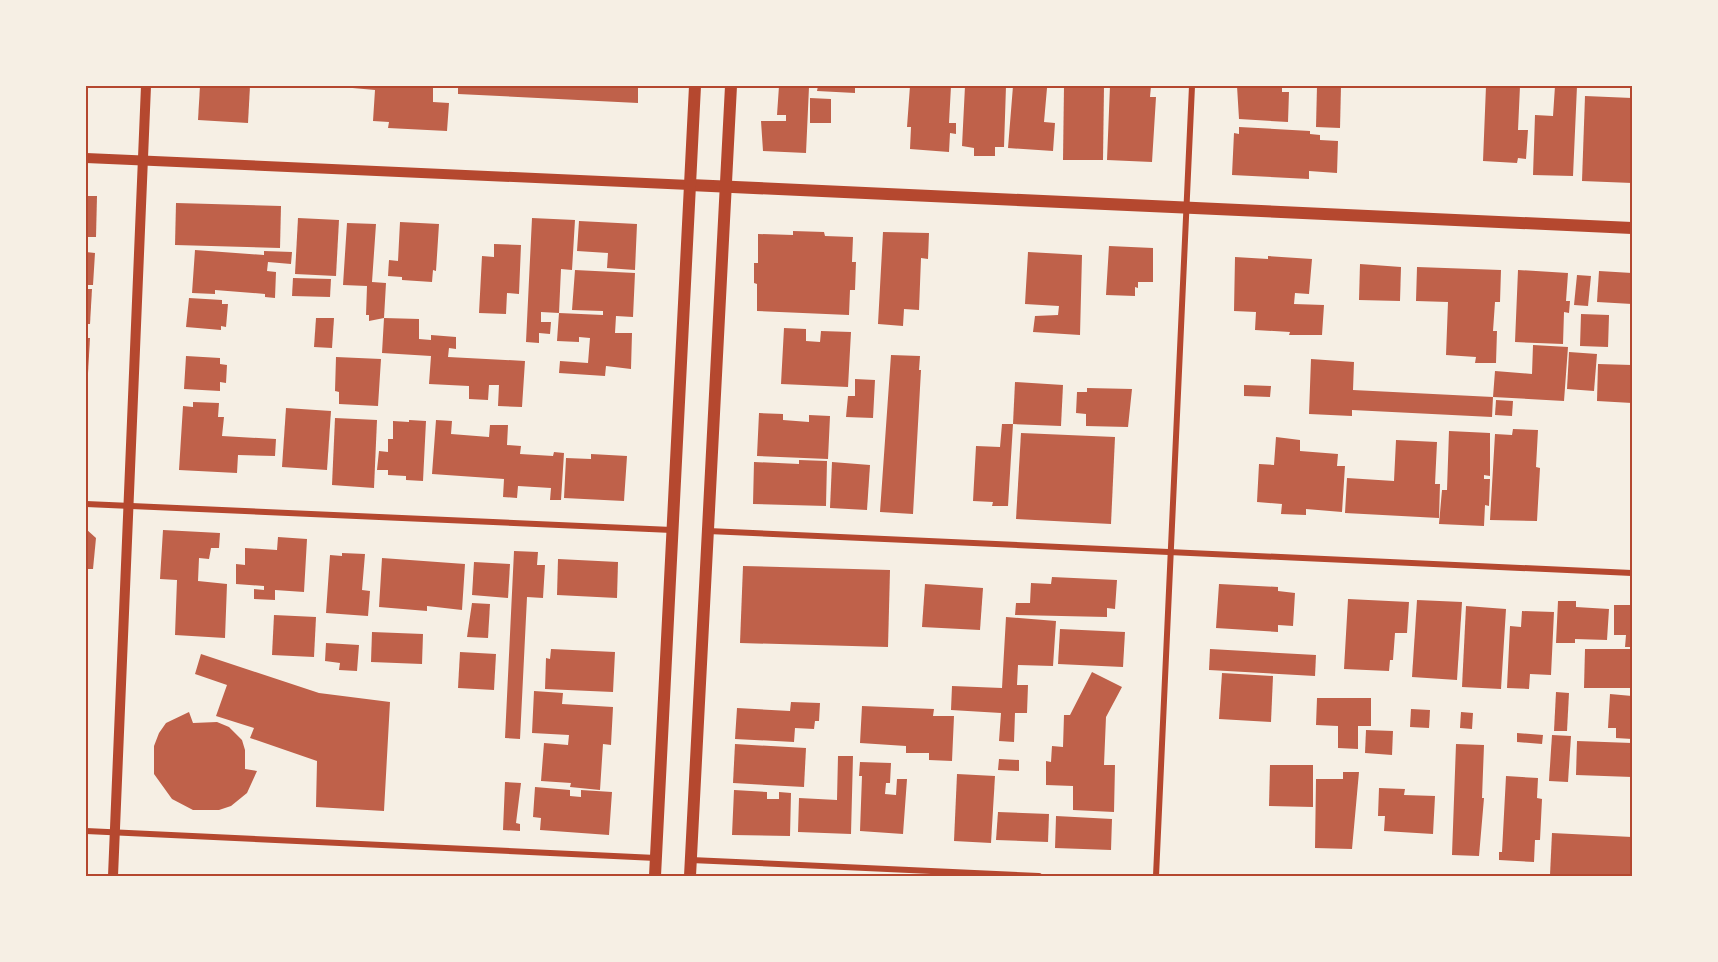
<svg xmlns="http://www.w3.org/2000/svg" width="1718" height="962" viewBox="0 0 1718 962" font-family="Cabin,sans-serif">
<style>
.building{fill:#bf614a}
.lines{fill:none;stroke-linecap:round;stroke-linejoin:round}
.minor{stroke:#b5482f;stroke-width:6}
.tertiary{stroke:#b5482f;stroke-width:10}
.secondary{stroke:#b5482f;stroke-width:12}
.neatline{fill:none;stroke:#b5482f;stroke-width:2}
</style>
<rect width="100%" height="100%" fill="#f6efe4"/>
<g class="building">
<polygon points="200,86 250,86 248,123 198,120"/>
<polygon points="330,86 433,86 433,102 449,103 447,131 388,128 389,122 373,121 375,90"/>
<polygon points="458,86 638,86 638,103 458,94"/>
<polygon points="779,86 809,87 806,153 763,151 761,121 786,121 786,115 777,115"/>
<polygon points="818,86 855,86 855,93 817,91"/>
<polygon points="910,86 951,86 949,123 956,123 956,134 950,133 949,152 910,149 911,127 907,127"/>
<polygon points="965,86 1006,86 1004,147 995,147 995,156 974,156 974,148 962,146"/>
<polygon points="1013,86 1047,88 1044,122 1055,123 1053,151 1008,148"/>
<polygon points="1064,86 1104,86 1103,160 1063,160"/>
<polygon points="1110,86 1151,86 1150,97 1156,97 1152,162 1107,160"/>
<polygon points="1237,86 1282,86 1282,92 1289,92 1288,122 1239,119"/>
<polygon points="1317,86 1341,86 1340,128 1316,127"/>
<polygon points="1486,86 1520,86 1518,130 1528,130 1526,159 1518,158 1517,163 1483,161"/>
<polygon points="1555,86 1577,86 1573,176 1533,175 1535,115 1553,116"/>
<polygon points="1585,96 1632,98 1632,183 1582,181"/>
<polygon points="810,98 831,99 831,123 810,123"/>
<polygon points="1239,127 1310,131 1310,134 1320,135 1320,140 1338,141 1337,173 1309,171 1309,179 1232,175 1234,133 1239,134"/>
<polygon points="86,196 97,196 96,237 86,237"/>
<polygon points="176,203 281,206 280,248 175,245"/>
<polygon points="298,218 339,220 336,276 295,274"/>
<polygon points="532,218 575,220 572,270 561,269 559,313 541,312 541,322 551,322 550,334 539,333 539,343 526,342"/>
<polygon points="579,221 637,224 635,270 607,268 608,253 577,251"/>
<polygon points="400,222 439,224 436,271 433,270 432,282 402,280 402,277 388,276 389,260 398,261"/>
<polygon points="347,223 376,224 372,282 386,283 384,318 369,321 369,315 366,315 367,286 343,285"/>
<polygon points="793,231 824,232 825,236 853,237 852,262 856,262 855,290 850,290 849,315 757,311 757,284 754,283 754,263 758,263 758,234 793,235"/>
<polygon points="883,232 929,233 928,259 921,258 919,310 904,309 903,326 878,324"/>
<polygon points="494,244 521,245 519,294 507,293 506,314 479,313 482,256 494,257"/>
<polygon points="1109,246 1153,248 1153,282 1138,282 1138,288 1135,287 1135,296 1106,295"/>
<polygon points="195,250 264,255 264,251 292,252 291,264 268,262 267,271 276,272 275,298 265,297 265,294 215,290 215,294 192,293"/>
<polygon points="86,252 95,253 93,285 86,285"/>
<polygon points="1028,252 1082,255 1080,335 1033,332 1035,316 1058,315 1059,306 1025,304"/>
<polygon points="1268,256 1312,259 1309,294 1295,293 1294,304 1324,305 1322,335 1289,335 1290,332 1255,330 1256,312 1234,311 1235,257 1268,259"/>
<polygon points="1360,264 1401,267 1400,301 1359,300"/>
<polygon points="1417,267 1501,270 1500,302 1495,302 1493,331 1497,331 1496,363 1475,363 1476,357 1446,355 1448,302 1416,301"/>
<polygon points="575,270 635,273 633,317 616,316 615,333 632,333 631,369 606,366 605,376 559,373 560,361 588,363 590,338 579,337 579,342 557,341 559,313 603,315 603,311 572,310"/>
<polygon points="1518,270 1568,273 1566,301 1570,301 1569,313 1564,312 1563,344 1515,342"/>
<polygon points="1599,271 1632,273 1632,304 1597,302"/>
<polygon points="1577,275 1591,276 1588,306 1574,305"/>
<polygon points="293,278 331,279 330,297 292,296"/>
<polygon points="86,289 92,289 90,324 86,324"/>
<polygon points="189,298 222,300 222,304 228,304 226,327 221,326 221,330 186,327"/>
<polygon points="1581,314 1609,315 1608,347 1580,346"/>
<polygon points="316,318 334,318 332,348 314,347"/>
<polygon points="384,318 419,319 419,339 431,340 431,335 456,337 456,349 449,348 448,357 525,361 522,407 498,406 499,385 489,385 488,400 469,399 469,386 429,384 431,356 382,353"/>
<polygon points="784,328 806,329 806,341 820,342 821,331 851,332 848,387 781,384"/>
<polygon points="86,338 90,338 88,373 86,373"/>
<polygon points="1533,345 1568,347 1564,401 1493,397 1495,371 1532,374"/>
<polygon points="1569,352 1597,354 1594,391 1567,389"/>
<polygon points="891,355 920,356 919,370 921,370 913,514 880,512"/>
<polygon points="186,356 220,358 220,364 227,365 226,383 220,382 220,391 184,389"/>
<polygon points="336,357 381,359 378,406 339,404 339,392 335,391"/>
<polygon points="1311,359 1354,362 1353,390 1493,397 1492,417 1352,410 1352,416 1309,414"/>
<polygon points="1598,364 1632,365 1632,403 1597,401"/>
<polygon points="855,379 875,380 873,418 846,417 848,396 855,396"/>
<polygon points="1015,382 1063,385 1061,426 1013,424"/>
<polygon points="1244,385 1271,386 1270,397 1244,396"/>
<polygon points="1087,388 1132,389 1128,427 1086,426 1086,414 1076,413 1077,392 1087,392"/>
<polygon points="1496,400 1513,401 1512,416 1495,415"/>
<polygon points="193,402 219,403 218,417 224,417 222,436 276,439 275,456 238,455 237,473 179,470 183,406 193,407"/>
<polygon points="286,408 331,411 327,470 282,467"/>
<polygon points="759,413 783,414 783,420 809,422 809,415 830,416 828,459 757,456"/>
<polygon points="335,418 377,420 374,488 332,485"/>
<polygon points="409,420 426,421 423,481 406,480 406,476 388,475 388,470 377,470 379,451 388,452 388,439 393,439 393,421 409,422"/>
<polygon points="436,420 452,421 451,434 489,437 490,425 508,425 507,445 521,446 520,454 553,456 554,452 564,453 561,500 550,500 551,488 518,486 517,498 503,497 504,479 432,474"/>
<polygon points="1002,424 1013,424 1008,506 992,506 993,502 973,501 976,446 1000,447"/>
<polygon points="86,429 88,429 87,447 86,447"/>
<polygon points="1513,429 1538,430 1536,467 1540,468 1537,521 1490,520 1495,434 1512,435"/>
<polygon points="1449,431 1490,433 1490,476 1484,475 1484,479 1490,479 1489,506 1485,505 1484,526 1439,524 1442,490 1447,490"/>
<polygon points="1021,433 1115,437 1111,524 1016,519"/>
<polygon points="1276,437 1300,440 1300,451 1338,454 1337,466 1345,466 1342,512 1306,509 1306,515 1281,514 1282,504 1257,502 1259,464 1274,465"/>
<polygon points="1396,440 1437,442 1435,484 1440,484 1439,518 1345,513 1347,478 1394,481"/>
<polygon points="591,454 627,456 624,501 564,498 566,458 591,459"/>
<polygon points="799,460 827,461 826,506 753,504 754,462 799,464"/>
<polygon points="832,462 870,465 867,510 830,508"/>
<polygon points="86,529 96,538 93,569 86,569"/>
<polygon points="163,530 220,533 219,548 211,548 209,559 199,558 198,581 227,584 225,638 175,635 177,580 160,579"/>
<polygon points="278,537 307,539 304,592 275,590 275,600 254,599 254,589 264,590 264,586 236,584 236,564 245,565 245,548 277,550"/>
<polygon points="514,551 538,552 537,565 545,565 543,598 527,597 520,739 505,738"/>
<polygon points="342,553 365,554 362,590 370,591 368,616 326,613 330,555 342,556"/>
<polygon points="382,558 465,564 462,610 427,606 427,611 379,607"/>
<polygon points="558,559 618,562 617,598 557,595"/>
<polygon points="474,562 510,564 508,598 472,595"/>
<polygon points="743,566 890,570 888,647 740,643"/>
<polygon points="1052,577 1117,580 1115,609 1107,608 1107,617 1015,615 1016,603 1030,603 1031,583 1051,584"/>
<polygon points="925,584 983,588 980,630 922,627"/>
<polygon points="1219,584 1278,587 1278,591 1295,593 1293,626 1278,625 1278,632 1216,628"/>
<polygon points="1348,599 1409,602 1407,633 1395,633 1393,660 1390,660 1389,671 1344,669"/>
<polygon points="1417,600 1462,602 1457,680 1412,677"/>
<polygon points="1558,601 1576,601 1576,607 1609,609 1607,640 1575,639 1575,643 1556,643"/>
<polygon points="472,603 490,604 488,638 467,637"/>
<polygon points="1614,605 1632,605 1632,647 1625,647 1626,635 1614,635"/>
<polygon points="1466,606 1506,609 1501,689 1462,687"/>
<polygon points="1522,611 1554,612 1551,675 1530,674 1529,689 1507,688 1510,626 1521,627"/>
<polygon points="274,615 316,617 314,657 272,655"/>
<polygon points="1006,617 1056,621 1053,666 1018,665 1017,685 1028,685 1027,713 1015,713 1014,742 999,741 1001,713 951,710 952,686 1002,688"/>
<polygon points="1060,629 1125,632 1123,667 1058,664"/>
<polygon points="372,632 423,634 422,664 371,662"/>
<polygon points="326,643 359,645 357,671 339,670 340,663 325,661"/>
<polygon points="551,649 615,652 613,692 545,689 546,658 550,659"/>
<polygon points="1210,649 1316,655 1315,676 1209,670"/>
<polygon points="1585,649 1632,649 1632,688 1584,688"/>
<polygon points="460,652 496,654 494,690 458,688"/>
<polygon points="201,654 319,693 390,702 384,811 316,807 317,761 250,738 254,728 216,716 227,685 195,674"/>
<polygon points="1092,672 1122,687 1106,717 1104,765 1115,765 1114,812 1073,810 1073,786 1046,785 1046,761 1051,762 1052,746 1063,747 1064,715 1070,715"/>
<polygon points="1222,673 1273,676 1271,722 1219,719"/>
<polygon points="534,691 563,693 562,704 613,707 611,745 603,744 600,790 570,787 571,783 541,781 544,743 568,745 569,735 532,733"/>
<polygon points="1556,692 1569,693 1567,731 1554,731"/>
<polygon points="1610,694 1632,696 1632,739 1616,738 1616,728 1608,728"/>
<polygon points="1317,698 1371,698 1371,726 1358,726 1358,749 1338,748 1338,726 1316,725"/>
<polygon points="791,702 820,703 819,721 815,721 814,729 795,728 794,742 735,739 737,708 790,711"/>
<polygon points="862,706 934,709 933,716 954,716 952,761 929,760 929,753 906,753 906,746 860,743"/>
<polygon points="1411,709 1430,710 1429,728 1410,727"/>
<polygon points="189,712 193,723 217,722 229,727 242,740 245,750 245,769 257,771 247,793 231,806 219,810 193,810 172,799 154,774 154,746 159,733 166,723"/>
<polygon points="1461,712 1473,713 1472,729 1460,728"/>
<polygon points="1366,730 1393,731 1392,755 1365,753"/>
<polygon points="1517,733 1543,735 1542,744 1517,742"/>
<polygon points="1552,735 1571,736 1568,782 1549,781"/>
<polygon points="1577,741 1632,743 1632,777 1576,775"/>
<polygon points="735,744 806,748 804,787 733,783"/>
<polygon points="1456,744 1484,745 1482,798 1484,798 1479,856 1452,855"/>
<polygon points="838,756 853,756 851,834 798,832 799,798 837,800"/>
<polygon points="999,759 1019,760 1019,771 998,770"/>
<polygon points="860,762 891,763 890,783 886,783 885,794 896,795 897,779 907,779 903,834 860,831 862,776 859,776"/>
<polygon points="1270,765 1313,765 1313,807 1269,806"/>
<polygon points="1343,772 1359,772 1352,849 1315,848 1316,779 1343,779"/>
<polygon points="957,774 995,776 991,843 954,841"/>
<polygon points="1506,776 1538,778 1537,798 1542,799 1540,840 1535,840 1534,862 1499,860 1499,852 1502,852"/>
<polygon points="505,782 521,783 516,823 520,824 520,831 503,830"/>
<polygon points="535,787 570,790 570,796 581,797 581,790 612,792 609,835 540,830 541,818 533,817"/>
<polygon points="1379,788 1405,789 1404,795 1435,796 1433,834 1384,831 1385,816 1378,816"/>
<polygon points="734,790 767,792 767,799 779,799 779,792 791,793 790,836 732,835"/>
<polygon points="998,812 1049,814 1048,842 996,840"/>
<polygon points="1056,816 1112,819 1111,850 1055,848"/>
<polygon points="1552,833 1632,837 1632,876 1550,875"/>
</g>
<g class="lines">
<g class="minor">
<polyline points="86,504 672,530"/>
<polyline points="708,531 1632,573"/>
<polyline points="86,831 656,858"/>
<polyline points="691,860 1039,876"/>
<polyline points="1156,876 1192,86"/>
</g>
<g class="tertiary">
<polyline points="86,158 690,185"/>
<polyline points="113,876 146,86"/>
</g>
<g class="secondary">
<polyline points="690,185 1632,228"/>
<polyline points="655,876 695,86"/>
<polyline points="690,876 731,86"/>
</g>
</g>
<rect width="1718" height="962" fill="none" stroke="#f6efe4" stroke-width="174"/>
<rect x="87" y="87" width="1544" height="788" class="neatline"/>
</svg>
